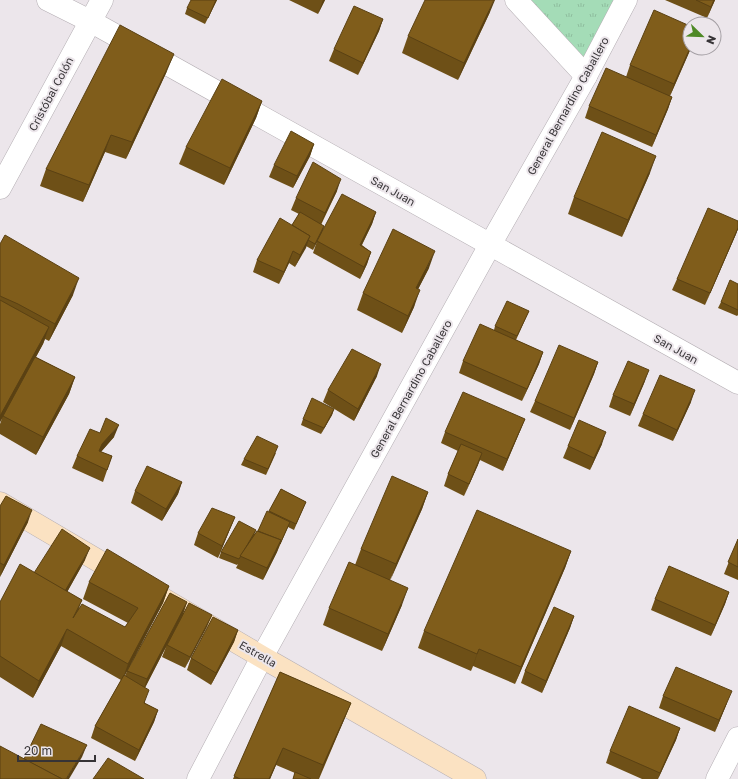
<svg xmlns="http://www.w3.org/2000/svg" width="738" height="779" viewBox="0 0 738 779" font-family="'Golos Text',sans-serif">
<style>
.park{fill:url(#park-tufts)}
.lines{fill:none;stroke-linecap:round;stroke-linejoin:round}
.minor-casing{stroke:#b4aeb3;stroke-width:23}
.secondary-casing{stroke:#b4aeb3;stroke-width:23}
.minor{stroke:#fff;stroke-width:22}
.secondary{stroke:#fbe2c2;stroke-width:22}
.wall{fill:#6e5017}
.shaded-wall{fill:#5a4113}
.building{fill:#805d1b;stroke:#5a4113}
.labels{text-anchor:middle;stroke-width:4;stroke-linejoin:round;paint-order:stroke}
.street-label{font-size:11px;fill:#363336;stroke:#ece6eb}
</style>
<defs>
<pattern id="park-tufts" width="24" height="20" patternUnits="userSpaceOnUse"><rect width="24" height="20" fill="#a4dcb7"/><path d="M3 7l-1-3M5 7V3M7 7l1-3M15 17l-1-3M17 17v-4M19 17l1-3" fill="none" stroke="#8ebd9e"/></pattern>
</defs>
<rect width="100%" height="100%" fill="#ece6eb"/>
<polygon class="park" points="516,0 626,0 586,76"/>
<g class="lines">
<g class="minor-casing">
<g id="minor">
<polyline points="48,0 90,21 738,383"/>
<polyline points="516,0 586,76"/>
<polyline points="0,188 102,0"/>
<polyline points="198,779 262,657 490,245 586,76 626,0"/>
<polyline points="717,779 738,738"/>
</g>
</g>
<g class="secondary-casing">
<polyline id="secondary" points="0,503 262,657 475,779"/>
</g>
<use href="#minor" class="minor"/>
<use href="#secondary" class="secondary"/>
</g>
<g class="wall">
<polygon points="217,0 205,24 185,14 187,8"/>
<polygon points="289,0 325,0 318,14"/>
<polygon points="665,0 715,0 707,18"/>
<polygon points="490,12 458,80 402,53 408,36"/>
<polygon points="383,19 379,31 358,75 329,61 334,49"/>
<polygon points="691,48 670,96 672,97 668,109 652,147 585,118 589,106 626,77 630,65"/>
<polygon points="167,71 126,159 105,152 83,202 40,186 46,169"/>
<polygon points="262,101 256,118 224,185 179,164 186,147"/>
<polygon points="314,144 310,156 293,188 269,177 274,165"/>
<polygon points="650,173 622,237 568,214 574,197"/>
<polygon points="337,191 321,225 324,226 322,232 376,212 372,224 362,245 371,252 367,264 360,279 313,253 317,241 313,250 306,246 295,267 289,263 279,284 253,272 257,260 292,225 299,214 291,210 296,198"/>
<polygon points="738,221 738,229 736,234 705,305 672,290 677,279"/>
<polygon points="0,244 73,295 49,341 45,339 43,344 36,357 75,377 69,394 36,455 0,434 0,424 2,418 0,422"/>
<polygon points="429,268 418,289 414,307 402,333 357,310 363,293"/>
<polygon points="738,284 738,315 737,316 718,308 721,302"/>
<polygon points="529,311 516,340 543,352 539,364 522,401 459,373 463,361 494,330 495,326"/>
<polygon points="598,362 594,374 570,430 530,412 535,401"/>
<polygon points="377,376 354,421 323,402 328,390"/>
<polygon points="645,381 630,416 609,407 613,395"/>
<polygon points="691,402 673,441 638,426 643,414"/>
<polygon points="334,409 332,415 321,434 301,425 303,419"/>
<polygon points="525,419 520,431 503,471 480,460 464,496 444,486 448,474 458,451 441,443 445,432"/>
<polygon points="100,433 114,437 101,452 112,456 103,482 72,468 77,456"/>
<polygon points="602,444 590,470 563,458 568,446"/>
<polygon points="276,453 266,475 241,465 244,459"/>
<polygon points="182,482 178,494 162,521 131,503 135,491"/>
<polygon points="281,489 306,502 294,530 288,527 277,552 263,580 236,568 238,564 237,565 219,558 221,552 256,530 254,534 258,531 269,512"/>
<polygon points="428,492 422,509 390,580 402,605 382,651 323,625 329,608 355,565 361,549"/>
<polygon points="0,506 28,522 0,577"/>
<polygon points="235,517 230,529 218,558 194,545 198,533"/>
<polygon points="738,539 738,580 724,574"/>
<polygon points="571,551 565,568 515,684 473,666 471,671 418,648 424,631"/>
<polygon points="85,560 67,592 82,600 79,608 125,627 128,623 83,599 89,582 169,586 163,603 124,676 125,676 127,671 187,602 183,614 212,615 185,668 162,657 166,647 145,688 145,703 158,710 154,722 135,761 91,738 95,726 121,680 61,646 33,698 0,677 0,602 34,573"/>
<polygon points="729,592 725,604 711,636 651,610 655,599"/>
<polygon points="574,616 570,628 542,693 521,683 525,671"/>
<polygon points="238,630 234,642 211,685 187,670 191,658"/>
<polygon points="280,672 351,703 344,720 319,779 293,779 295,773 276,765 270,779 233,779"/>
<polygon points="663,696 727,703 715,732 659,708"/>
<polygon points="680,728 676,740 658,779 642,779 606,763 610,751"/>
</g>
<g class="shaded-wall">
<polygon points="216,0 217,0 205,24 208,18"/>
<polygon points="323,0 325,0 318,14"/>
<polygon points="494,0 495,0 490,12 458,80 464,63"/>
<polygon points="714,0 715,0 707,18 711,7"/>
<polygon points="383,19 379,31 358,75 363,63"/>
<polygon points="690,48 691,48 670,96 674,84"/>
<polygon points="174,54 167,71 126,159 132,142"/>
<polygon points="672,97 668,109 652,147 656,135"/>
<polygon points="262,101 256,118 224,185 230,168"/>
<polygon points="111,135 105,152 83,202 89,185"/>
<polygon points="314,144 310,156 293,188 297,176"/>
<polygon points="656,156 650,173 622,237 628,220"/>
<polygon points="341,179 337,191 320,225 325,213"/>
<polygon points="376,212 372,224 356,256 360,245"/>
<polygon points="324,226 322,232 313,250 315,244"/>
<polygon points="738,228 736,234 705,305 710,293"/>
<polygon points="310,236 306,248 295,267 300,255"/>
<polygon points="293,251 289,263 279,284 284,272"/>
<polygon points="435,251 429,268 410,305 416,288"/>
<polygon points="371,252 367,264 360,279 364,267"/>
<polygon points="79,278 73,295 49,341 55,324"/>
<polygon points="420,290 414,307 402,333 408,316"/>
<polygon points="49,327 43,344 0,422 0,416"/>
<polygon points="543,352 539,364 522,401 527,389"/>
<polygon points="598,362 594,374 570,430 574,418"/>
<polygon points="381,364 377,376 354,421 358,409"/>
<polygon points="649,370 645,381 630,416 634,404"/>
<polygon points="75,377 69,394 36,455 43,437"/>
<polygon points="695,390 691,402 673,441 677,430"/>
<polygon points="334,409 332,415 321,434 324,428"/>
<polygon points="525,419 520,431 503,471 507,459"/>
<polygon points="119,425 114,437 98,455 99,451 102,444"/>
<polygon points="606,432 602,444 590,470 594,458"/>
<polygon points="482,453 478,465 464,496 469,484"/>
<polygon points="182,482 178,494 162,521 166,509"/>
<polygon points="428,492 422,509 390,581 396,564"/>
<polygon points="32,510 28,522 0,577 4,565"/>
<polygon points="235,517 230,529 218,558 222,546"/>
<polygon points="281,540 277,552 263,580 267,568"/>
<polygon points="90,548 85,560 61,603 65,591"/>
<polygon points="571,551 565,568 515,684 521,667"/>
<polygon points="169,586 163,603 122,681 128,664"/>
<polygon points="408,588 402,605 382,651 388,634"/>
<polygon points="729,592 725,604 711,636 715,625"/>
<polygon points="187,602 183,614 143,691 147,679"/>
<polygon points="212,615 207,627 185,668 190,657"/>
<polygon points="574,616 570,628 542,693 546,681"/>
<polygon points="67,629 61,646 33,698 39,681"/>
<polygon points="238,630 234,642 211,685 216,673"/>
<polygon points="479,649 473,666 471,671 477,654"/>
<polygon points="732,691 727,703 715,732 719,720"/>
<polygon points="351,703 344,720 318,779 323,765"/>
<polygon points="158,710 154,722 135,761 139,750"/>
<polygon points="680,728 676,740 658,779 660,773"/>
<polygon points="87,745 82,757 69,779 66,779"/>
<polygon points="283,748 276,765 270,779 269,779"/>
</g>
<g class="building">
<polygon points="191,0 216,0 208,18 187,8"/>
<polygon points="425,0 494,0 464,63 408,36"/>
<polygon points="696,0 714,0 711,7"/>
<polygon points="354,6 383,19 363,63 334,49"/>
<polygon points="654,10 690,26 690,48 674,84 630,65"/>
<polygon points="120,25 174,54 132,142 111,135 89,185 46,169"/>
<polygon points="606,68 672,97 656,135 589,106"/>
<polygon points="222,79 262,101 230,168 186,147"/>
<polygon points="291,131 314,144 297,176 274,165"/>
<polygon points="602,132 656,156 628,220 574,197"/>
<polygon points="313,162 341,179 325,213 296,198"/>
<polygon points="342,194 376,212 360,245 371,252 364,267 317,241"/>
<polygon points="708,208 738,221 738,228 710,293 677,279"/>
<polygon points="300,212 324,226 315,244 308,240 310,236 292,225"/>
<polygon points="280,218 310,236 300,255 293,251 284,272 257,260"/>
<polygon points="393,229 435,251 416,288 420,290 408,316 363,293"/>
<polygon points="5,235 79,278 55,324 18,304 0,296 0,244"/>
<polygon points="730,280 738,284 738,310 721,302"/>
<polygon points="0,300 49,327 0,416"/>
<polygon points="507,301 529,311 517,336 495,326"/>
<polygon points="480,324 543,352 527,389 463,361"/>
<polygon points="559,345 598,362 574,418 535,401"/>
<polygon points="352,349 381,364 358,409 328,390"/>
<polygon points="35,357 75,377 43,437 3,416"/>
<polygon points="628,361 649,370 634,404 613,395"/>
<polygon points="660,375 695,390 677,430 643,414"/>
<polygon points="463,392 525,419 507,459 445,432"/>
<polygon points="312,398 334,409 324,428 303,419"/>
<polygon points="106,418 119,425 102,444 99,451 112,456 107,470 77,456 90,429 100,433"/>
<polygon points="579,420 606,432 594,458 568,446"/>
<polygon points="257,436 278,446 268,469 244,459"/>
<polygon points="461,444 482,453 469,484 448,474"/>
<polygon points="147,466 182,482 166,509 135,491"/>
<polygon points="392,476 428,492 396,564 361,549"/>
<polygon points="281,489 306,502 296,524 269,511"/>
<polygon points="6,496 32,510 4,565 0,563 0,506"/>
<polygon points="212,508 235,517 222,546 198,533"/>
<polygon points="477,510 571,551 521,667 479,649 477,654 424,631"/>
<polygon points="267,511 290,522 280,544 281,540 258,531"/>
<polygon points="239,521 256,530 239,559 221,552"/>
<polygon points="62,529 90,548 65,591 34,573"/>
<polygon points="257,531 281,540 267,568 240,556"/>
<polygon points="738,539 738,567 728,562"/>
<polygon points="107,549 169,586 128,664 67,629 39,681 0,656 0,602 20,564 82,600 73,618 82,604 125,627 138,608 89,582"/>
<polygon points="349,562 408,588 388,634 329,608"/>
<polygon points="669,566 729,592 715,625 655,599"/>
<polygon points="170,593 187,602 147,679 127,671"/>
<polygon points="189,603 212,615 190,657 167,645"/>
<polygon points="554,607 574,616 546,681 525,671"/>
<polygon points="213,617 238,630 216,673 191,658"/>
<polygon points="676,667 732,691 719,720 663,696"/>
<polygon points="280,672 351,703 323,765 283,748 269,779 240,779 234,776"/>
<polygon points="124,675 149,690 144,703 158,710 139,750 95,726"/>
<polygon points="629,706 680,728 660,773 610,751"/>
<polygon points="41,724 87,745 66,779 62,779 24,759"/>
<polygon points="0,746 62,779 0,779"/>
<polygon points="108,758 144,779 93,779"/>
<polygon points="295,772 311,779 293,779"/>
</g>
<g class="labels">
<g class="street-label">
<text transform="translate(51 94) rotate(-62)" y="4">Cristóbal Colón</text>
<text transform="translate(568 106) rotate(-61)" y="4">General Bernardino Caballero</text>
<text transform="translate(393 191) rotate(29)" y="4">San Juan</text>
<text transform="translate(676 349) rotate(29)" y="4">San Juan</text>
<text transform="translate(411 389) rotate(-61)" y="4">General Bernardino Caballero</text>
<text transform="translate(258 654) rotate(30)" y="4">Estrella</text>
</g>
</g>
<g transform="translate(702 36) rotate(113)"><circle r="19" fill="#ece6eb" stroke="#a39ea3"/>
<path d="M0-3L7 15L0 10L-7 15Z" fill="#4e8926"/>
<text y="-6" font-size="11" font-weight="bold" text-anchor="middle" fill="#363336">N</text>
</g>
<path d="M18 755v6h77v-6" fill="none" stroke="#363336" stroke-width="2"/>
<text x="24" y="755" font-size="12" fill="#363336" stroke="#ece6eb" stroke-width="3" paint-order="stroke">20 m</text>
</svg>
